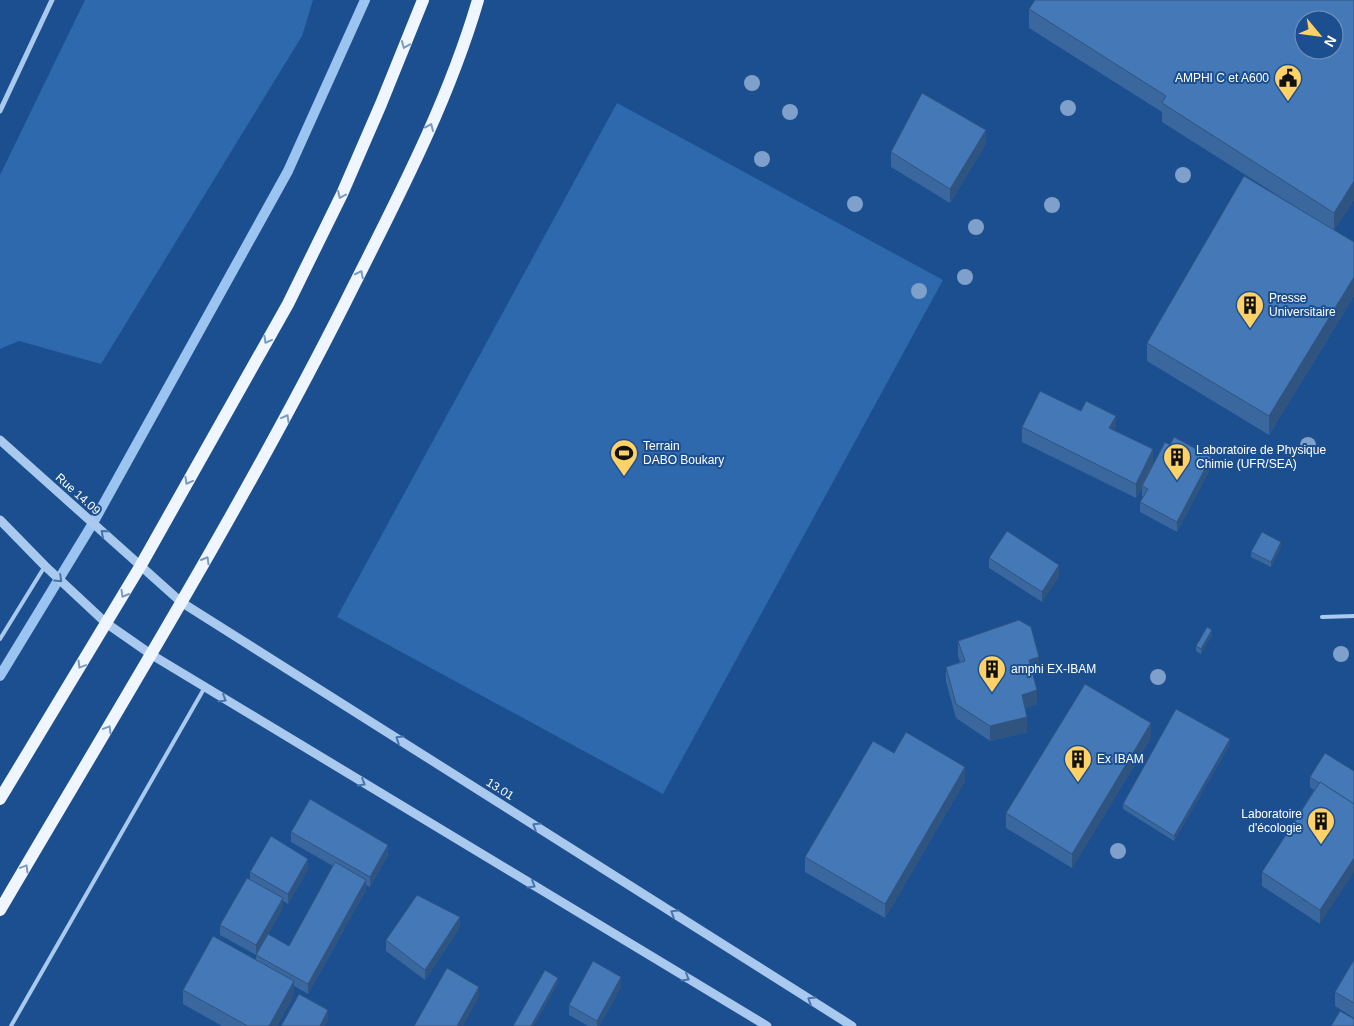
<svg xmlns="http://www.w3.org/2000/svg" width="1354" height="1026" viewBox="0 0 1354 1026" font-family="Helvetica,sans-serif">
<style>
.green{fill:#2e69ad}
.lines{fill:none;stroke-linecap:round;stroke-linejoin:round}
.stream{stroke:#9cc4f0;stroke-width:10}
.service{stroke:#a9c9ee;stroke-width:4}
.minor{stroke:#a9c9ee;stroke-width:5}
.tertiary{stroke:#a9c9ee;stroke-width:9}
.primary{stroke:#f0f6ff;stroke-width:12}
.tree{fill:#7ea0ca}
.wall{fill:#3a679d}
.shaded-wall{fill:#305480}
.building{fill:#4478b7;stroke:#305480;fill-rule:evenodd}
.oneway{stroke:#7b9ac1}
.oneway2{stroke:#4674ac}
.labels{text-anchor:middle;stroke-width:4;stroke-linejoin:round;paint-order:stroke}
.poi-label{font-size:12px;fill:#fff;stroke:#1b4f8f;text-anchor:start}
.street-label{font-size:12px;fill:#fff;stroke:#1b4f8f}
</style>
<rect width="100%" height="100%" fill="#1b4f8f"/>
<g class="green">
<polygon points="85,0 313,0 302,36 101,364 19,341 0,349 0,175"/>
<polygon points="617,103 943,280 663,794 337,617"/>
</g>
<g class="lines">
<polyline class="stream" points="0,676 93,523 288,171 365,0"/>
<g class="service">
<polyline points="1322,617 1354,616"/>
<polyline points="0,639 45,566"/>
<polyline points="11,1026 205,687"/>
</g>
<polyline class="minor" points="0,111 52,0"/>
<g class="tertiary">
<polyline points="0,440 181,602 852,1026"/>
<polyline points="0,520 45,566 106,623 152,655 767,1026"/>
</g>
<g class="primary">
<polyline points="0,799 141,565 288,304 342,194 381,104 423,0"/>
<path d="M 0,910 C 118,709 240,511 345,303 C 394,205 447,106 478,0"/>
</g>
</g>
<g class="tree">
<circle cx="752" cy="83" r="8"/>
<circle cx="1068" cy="108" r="8"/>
<circle cx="790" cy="112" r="8"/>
<circle cx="762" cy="159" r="8"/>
<circle cx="1183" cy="175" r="8"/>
<circle cx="855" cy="204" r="8"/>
<circle cx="1052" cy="205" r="8"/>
<circle cx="976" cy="227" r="8"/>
<circle cx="965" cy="277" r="8"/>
<circle cx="919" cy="291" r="8"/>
<circle cx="1308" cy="445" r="8"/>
<circle cx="1341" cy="654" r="8"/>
<circle cx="1158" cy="677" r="8"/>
<circle cx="1118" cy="851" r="8"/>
</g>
<g class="wall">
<polygon points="1354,0 1354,200 1334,230 1354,242 1354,296 1269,435 1147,361 1147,343 1307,214 1162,122 1162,112 1029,28 1029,9"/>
<polygon points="986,144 950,203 891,167 891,152"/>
<polygon points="1022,427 1115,431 1153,464 1211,467 1177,532 1140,512 1140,502 1143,497 1142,496 1142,487 1136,498 1022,442"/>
<polygon points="1281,547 1271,567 1251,557 1251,552"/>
<polygon points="989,558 1059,576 1042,602 989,568"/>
<polygon points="1212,635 1201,654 1196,651 1196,646"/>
<polygon points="958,641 1039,671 1033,674 1037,704 1025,708 1027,732 990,741 956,718 946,682 946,667 960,662 958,656"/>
<polygon points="1151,738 1072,868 1006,828 1006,813"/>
<polygon points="1230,744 1174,841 1123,809 1123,804"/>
<polygon points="894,753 965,781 885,918 805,872 805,857"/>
<polygon points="1325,753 1320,924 1262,886 1262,872 1314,790 1310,787 1310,777"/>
<polygon points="291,832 388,855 370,887 366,885 366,890 308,994 294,986 294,995 277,1026 222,1026 183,1004 183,990 256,960 256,955 289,946 333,866 291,842"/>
<polygon points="308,869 288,904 283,901 283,908 256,955 220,935 220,925 250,880 250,872"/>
<polygon points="460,927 425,980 386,951 386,940"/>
<polygon points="1354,960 1354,1018 1335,1006 1335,992"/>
<polygon points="621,987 599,1026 588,1026 569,1015 569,1005"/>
</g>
<g class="shaded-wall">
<polygon points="986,130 986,144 950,203 950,189"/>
<polygon points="1354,181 1354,200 1334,231 1334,213"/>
<polygon points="1354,277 1354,296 1269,435 1269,416"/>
<polygon points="1116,416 1116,430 1109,428"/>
<polygon points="1153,449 1153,464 1136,498 1136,484"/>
<polygon points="1211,457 1211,467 1177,532 1177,522"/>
<polygon points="1281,542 1281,547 1271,567 1271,562"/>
<polygon points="1059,565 1059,576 1042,602 1042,592"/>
<polygon points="1212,630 1212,635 1201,654 1201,649"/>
<polygon points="1039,657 1039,671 1029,675 1029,660"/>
<polygon points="1037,690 1037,704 1022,709 1022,695"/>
<polygon points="1027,717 1027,732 990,741 990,726"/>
<polygon points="1151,723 1151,738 1072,868 1072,854"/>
<polygon points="1230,739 1230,744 1174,841 1174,836"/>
<polygon points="965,767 965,781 885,918 885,904"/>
<polygon points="388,845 388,855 370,887 370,877"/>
<polygon points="1354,858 1354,872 1320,924 1320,910"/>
<polygon points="308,859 308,869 288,904 288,894"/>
<polygon points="366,880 366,890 308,994 308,984"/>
<polygon points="283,898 283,908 256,955 256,945"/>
<polygon points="460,917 460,927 425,980 425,970"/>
<polygon points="621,977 621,987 599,1026 597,1026 597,1021"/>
<polygon points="558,978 558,984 534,1026 531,1026"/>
<polygon points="294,981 294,995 277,1026 269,1026"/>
<polygon points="479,987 479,997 463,1026 457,1026"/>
<polygon points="328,1010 328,1020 325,1026 320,1026"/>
</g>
<g class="building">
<path d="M 1035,0 L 1354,0 L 1354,181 L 1334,213 L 1162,103 L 1166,96 L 1029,9 ZM 1304,20 L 1334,20 L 1334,50 L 1304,50 Z"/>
<polygon points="922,93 986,130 950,189 891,152"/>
<polygon points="1244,176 1354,242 1354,277 1269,416 1147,343"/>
<polygon points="1040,391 1081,411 1086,401 1116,416 1109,428 1153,449 1136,484 1022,427"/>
<polygon points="1174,437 1211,457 1177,522 1140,502 1148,489 1142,486 1165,442 1170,445"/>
<polygon points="1007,531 1059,565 1042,592 989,558"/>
<polygon points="1262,532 1281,542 1271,562 1251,552"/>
<polygon points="1019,620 1031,627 1039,657 1029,660 1037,690 1022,695 1027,717 990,726 956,704 946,667 965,661 958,641"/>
<polygon points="1207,627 1212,630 1201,649 1196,646"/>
<polygon points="1085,684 1151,723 1072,854 1006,813"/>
<polygon points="1176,709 1230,739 1174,836 1123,804"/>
<polygon points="906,732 965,767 885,904 805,857 873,741 894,753"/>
<polygon points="1325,753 1354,771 1354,804 1320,782 1319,783 1310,777"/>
<polygon points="1320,782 1354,804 1354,858 1320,910 1262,872"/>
<polygon points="310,799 388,845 370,877 291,832"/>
<polygon points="271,836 308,859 288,894 250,872"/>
<polygon points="335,862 366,880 308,984 256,955 268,934 289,946"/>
<polygon points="247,878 283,898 256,945 220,925"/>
<polygon points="417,895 460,917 425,970 386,940"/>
<polygon points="213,936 294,981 269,1026 248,1026 183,990"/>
<polygon points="1354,960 1354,1003 1335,992"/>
<polygon points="593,961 621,977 597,1021 569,1005"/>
<polygon points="447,968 479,987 457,1026 414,1026"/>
<polygon points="545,970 558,978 531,1026 513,1026"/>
<polygon points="299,994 328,1010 320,1026 281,1026"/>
<polygon points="1340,1011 1354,1019 1354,1026 1331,1026"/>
</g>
<defs><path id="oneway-chevron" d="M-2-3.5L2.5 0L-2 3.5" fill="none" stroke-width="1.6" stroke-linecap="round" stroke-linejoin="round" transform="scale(1.25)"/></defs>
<g class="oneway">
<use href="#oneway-chevron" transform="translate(405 45) rotate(112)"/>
<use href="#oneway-chevron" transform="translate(430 127) rotate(-66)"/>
<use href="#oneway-chevron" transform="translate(341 195) rotate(115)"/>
<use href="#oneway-chevron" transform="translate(360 274) rotate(-63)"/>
<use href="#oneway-chevron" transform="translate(267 340) rotate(119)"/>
<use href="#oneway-chevron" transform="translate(286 418) rotate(-61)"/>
<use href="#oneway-chevron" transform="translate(188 481) rotate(119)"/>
<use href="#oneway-chevron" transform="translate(206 560) rotate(-60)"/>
<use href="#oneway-chevron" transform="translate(124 594) rotate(120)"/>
<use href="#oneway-chevron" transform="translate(81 665) rotate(121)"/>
<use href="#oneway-chevron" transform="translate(108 729) rotate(-59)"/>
<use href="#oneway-chevron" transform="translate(25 868) rotate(-59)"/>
</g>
<g class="oneway2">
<use href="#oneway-chevron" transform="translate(104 533) rotate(-139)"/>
<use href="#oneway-chevron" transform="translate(59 579) rotate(43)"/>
<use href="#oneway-chevron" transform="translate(223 699) rotate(31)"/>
<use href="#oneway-chevron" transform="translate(399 739) rotate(-148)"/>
<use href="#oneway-chevron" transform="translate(362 783) rotate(31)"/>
<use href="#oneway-chevron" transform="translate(536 826) rotate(-148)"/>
<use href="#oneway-chevron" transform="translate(532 885) rotate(31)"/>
<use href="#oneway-chevron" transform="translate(674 913) rotate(-148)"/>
<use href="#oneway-chevron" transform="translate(686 978) rotate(31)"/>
<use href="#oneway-chevron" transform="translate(811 1000) rotate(-148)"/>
</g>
<defs>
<g id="civic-pin" transform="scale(1.4375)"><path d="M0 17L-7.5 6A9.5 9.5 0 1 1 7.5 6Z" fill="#ffd166" stroke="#1b4f8f"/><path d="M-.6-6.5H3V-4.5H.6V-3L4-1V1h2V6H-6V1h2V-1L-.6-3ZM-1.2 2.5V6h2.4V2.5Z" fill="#111"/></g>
<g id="building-pin" transform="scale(1.4375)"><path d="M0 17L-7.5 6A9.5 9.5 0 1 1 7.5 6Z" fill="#ffd166" stroke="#1b4f8f"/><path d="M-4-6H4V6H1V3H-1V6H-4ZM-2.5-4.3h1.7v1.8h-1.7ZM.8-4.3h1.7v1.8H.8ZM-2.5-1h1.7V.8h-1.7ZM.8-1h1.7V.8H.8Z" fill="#111"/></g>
<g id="stadium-pin" transform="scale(1.4375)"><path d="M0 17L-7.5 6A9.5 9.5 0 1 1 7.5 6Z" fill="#ffd166" stroke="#1b4f8f"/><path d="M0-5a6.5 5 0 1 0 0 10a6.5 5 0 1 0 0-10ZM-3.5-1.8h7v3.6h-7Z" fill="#111"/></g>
</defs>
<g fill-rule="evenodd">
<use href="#civic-pin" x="1288" y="78"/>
<use href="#building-pin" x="1250" y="305"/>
<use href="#stadium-pin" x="624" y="453"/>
<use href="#building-pin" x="1177" y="457"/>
<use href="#building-pin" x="992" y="669"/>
<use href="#building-pin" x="1078" y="759"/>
<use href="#building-pin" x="1321" y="821"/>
</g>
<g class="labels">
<g class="poi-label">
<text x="1269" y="82" text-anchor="end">AMPHI C et A600</text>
<text x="1269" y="302">Presse<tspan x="1269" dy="14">Universitaire</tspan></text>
<text x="643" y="450">Terrain<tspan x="643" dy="14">DABO Boukary</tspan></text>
<text x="1196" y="454">Laboratoire de Physique<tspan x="1196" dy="14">Chimie (UFR/SEA)</tspan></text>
<text x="1011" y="673">amphi EX-IBAM</text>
<text x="1097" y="763">Ex IBAM</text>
<text x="1302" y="818" text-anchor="end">Laboratoire<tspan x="1302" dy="14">d'écologie</tspan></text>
</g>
<g class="street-label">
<text transform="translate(78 494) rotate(42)" y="4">Rue 14.09</text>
<text transform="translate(500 789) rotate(32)" y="4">13.01</text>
</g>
</g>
<g transform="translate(1319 35) rotate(119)"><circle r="24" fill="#1b4f8f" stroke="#7695bc"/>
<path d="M0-4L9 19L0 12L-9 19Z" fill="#ffd166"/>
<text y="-8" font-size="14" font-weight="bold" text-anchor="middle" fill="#ffffff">N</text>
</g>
</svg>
